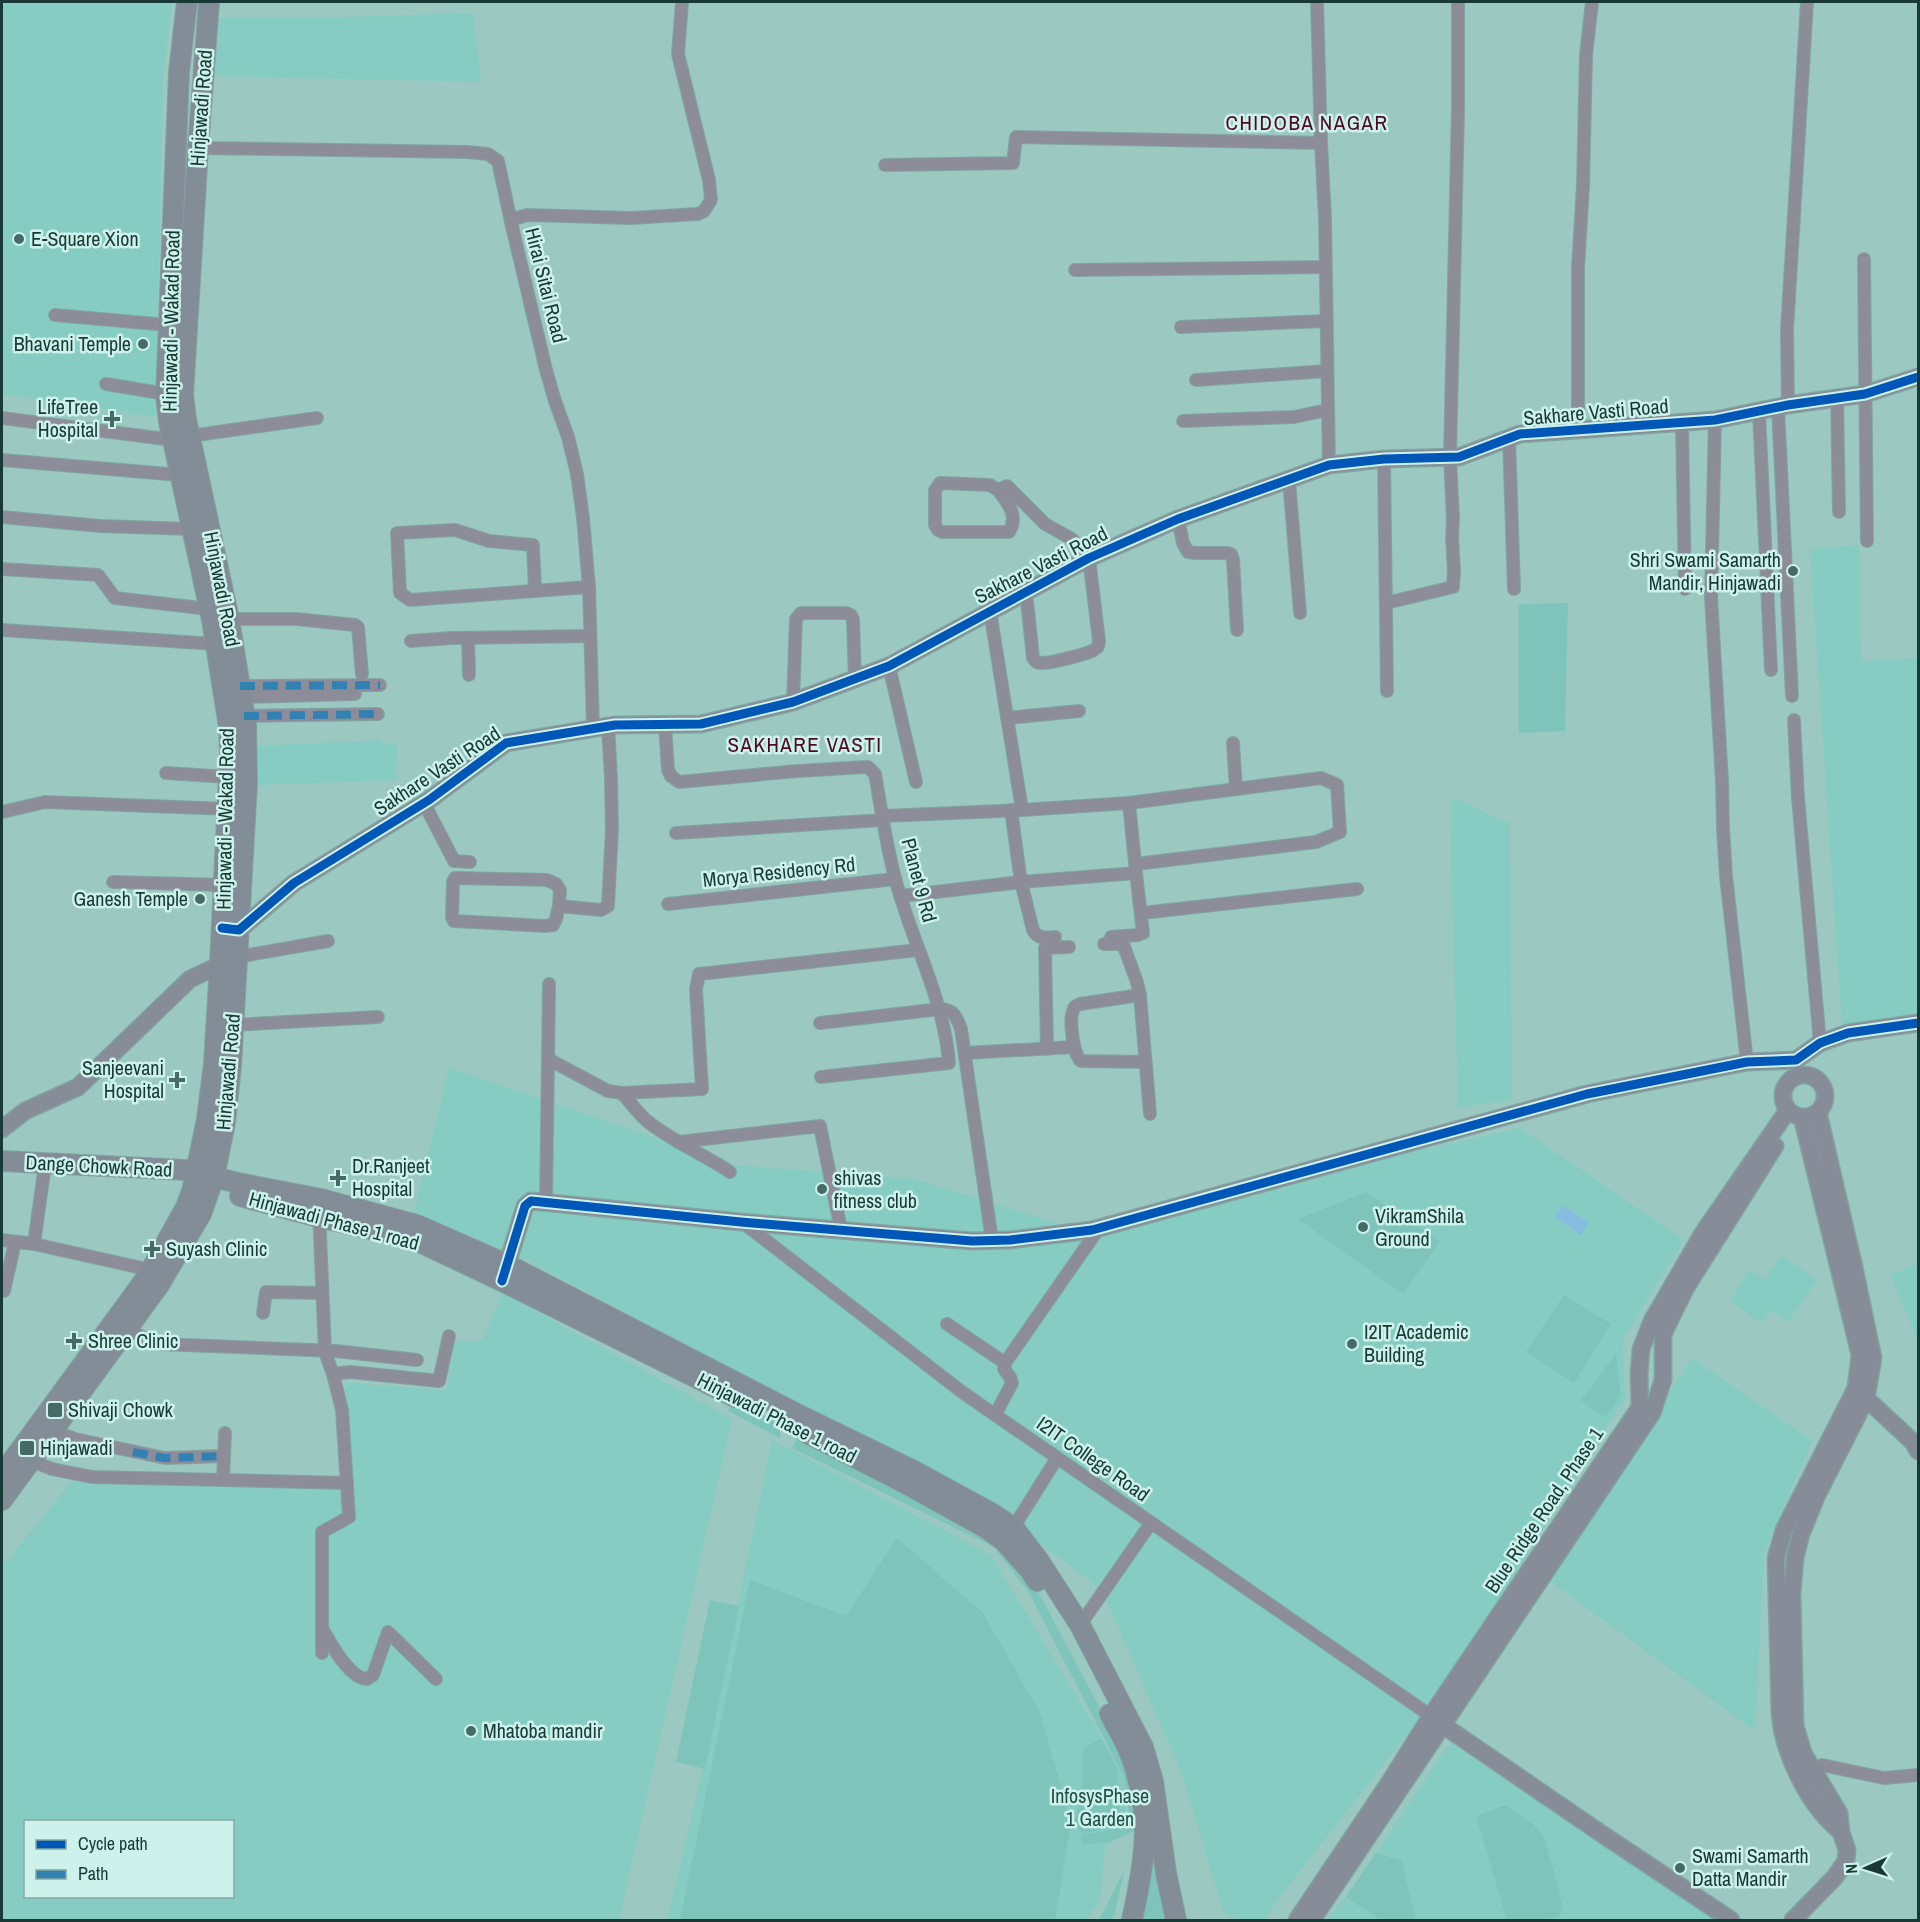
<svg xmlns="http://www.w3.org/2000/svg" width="1920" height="1922" viewBox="0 0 1920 1922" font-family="'Archivo Narrow',sans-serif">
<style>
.built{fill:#87ccc3;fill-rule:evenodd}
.green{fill:#7ec4bb}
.water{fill:#86bddf}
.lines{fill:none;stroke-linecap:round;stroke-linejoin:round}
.street-casing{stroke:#82a5a1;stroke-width:14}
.secondary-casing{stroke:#82a5a1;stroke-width:19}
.primary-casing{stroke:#82a5a1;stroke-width:22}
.street{stroke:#8d8d99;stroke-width:12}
.secondary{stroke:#868c98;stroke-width:16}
.primary{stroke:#828d98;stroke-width:20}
.quiet{stroke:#3182b2;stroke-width:8;stroke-dasharray:15 8;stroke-linecap:butt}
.cycleway-casing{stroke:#cdf2ec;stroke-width:13}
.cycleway{stroke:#0057b8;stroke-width:9}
.poi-dot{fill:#466b66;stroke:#cdf2ec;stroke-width:2}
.labels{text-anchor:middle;stroke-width:5;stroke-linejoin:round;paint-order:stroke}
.street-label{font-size:20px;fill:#183935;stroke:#cdf2ec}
.poi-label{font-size:20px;fill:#183935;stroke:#cdf2ec;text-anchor:start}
.park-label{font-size:20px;fill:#224f4a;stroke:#cdf2ec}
.neighbourhood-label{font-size:21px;letter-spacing:1.5px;fill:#4e0a23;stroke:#cdf2ec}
</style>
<rect width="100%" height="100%" fill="#9cc8c2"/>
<g class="built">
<polygon points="2,2 172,2 163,79 156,417 2,394"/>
<polygon points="473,13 481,82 214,76 219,18 310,18"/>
<polygon points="1859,545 1861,661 1918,658 1918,1013 1842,1026 1810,549"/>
<polygon points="381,740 381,744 397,744 396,780 255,785 255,746"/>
<polygon points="1452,797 1510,824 1512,1100 1458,1107 1451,853"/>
<polygon points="449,1068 736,1165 915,1179 1069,1227 1520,1128 1684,1240 1623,1339 1625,1398 1442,1690 1285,1890 1264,1920 1239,1920 1223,1911 1182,1774 1102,1590 990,1506 515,1254 413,1217"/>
<polygon points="1782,1255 1817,1280 1788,1322 1770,1310 1761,1323 1730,1301 1749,1270 1765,1279"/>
<polygon points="1918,1263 1918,1340 1890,1275"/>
<path d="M 503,1293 L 732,1419 L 619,1920 L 2,1920 L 2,1567 L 72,1481 L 355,1489 L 345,1383 L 447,1390 L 453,1343 L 482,1340 ZM 26,1822 L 232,1822 L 232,1896 L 26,1896 Z"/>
<polygon points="1692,1358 1812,1441 1764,1553 1755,1731 1547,1579"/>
<polygon points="772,1440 991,1555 1113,1756 1123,1776 1127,1826 1106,1838 1100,1900 1086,1920 667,1920 711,1735"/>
<polygon points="1450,1743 1641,1869 1716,1920 1326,1920 1346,1897"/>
</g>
<g class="green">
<polygon points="1568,603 1565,731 1519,733 1519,604"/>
<polygon points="1366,1192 1440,1241 1403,1294 1298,1219"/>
<polygon points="1564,1295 1611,1324 1574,1383 1526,1352"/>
<polygon points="1616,1354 1621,1396 1604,1418 1581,1400"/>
<polygon points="733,1399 780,1424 780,1438 728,1411"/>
<polygon points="799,1435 995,1539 1021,1565 1040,1595 1129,1763 1140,1828 1108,1843 1084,1844 1081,1840 1083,1835 1122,1828 1129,1818 1124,1777 1029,1593 994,1547 792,1448"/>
<polygon points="897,1538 983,1613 1040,1713 1071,1822 1055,1920 680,1920 750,1580 846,1616"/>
<polygon points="710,1600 739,1606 705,1769 676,1762"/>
<polygon points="1101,1739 1117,1768 1121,1826 1083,1833 1076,1827 1075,1818 1081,1800 1083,1782 1082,1755 1084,1747"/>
<polygon points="1506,1805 1534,1825 1545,1839 1563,1908 1559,1916 1542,1920 1507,1920 1476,1816"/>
<polygon points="1376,1853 1402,1861 1416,1920 1381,1920 1346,1897"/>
<polygon points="1153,1862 1170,1920 1142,1920"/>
<polygon points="1124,1871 1115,1914 1111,1920 1099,1920"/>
</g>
<polygon class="water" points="1562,1205 1589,1222 1581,1235 1554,1217"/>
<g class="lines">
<g class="street-casing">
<g id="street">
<polyline points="1317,2 1321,143"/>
<polyline points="198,148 467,152 488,154 498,161 511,222"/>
<polyline points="885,165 1013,163 1016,137 1321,143 1325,219 1329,465"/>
<polyline points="1864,259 1867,541"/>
<polyline points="1075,270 1325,267"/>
<polyline points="55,315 168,325"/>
<polyline points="1181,327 1326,321"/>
<polyline points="1196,380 1327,371"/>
<polyline points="106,384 166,394"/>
<polyline points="1837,398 1839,512"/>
<polyline points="1788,405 1787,330 1807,2"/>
<polyline points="1778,407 1792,696"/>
<polyline points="1759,412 1771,670"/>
<polyline points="2,418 173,440"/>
<polyline points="1715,420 1711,597 1722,781 1723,828 1726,876 1747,1062"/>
<polyline points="1183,421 1294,417 1327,410"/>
<polyline points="1682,423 1685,589"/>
<polyline points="1578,430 1578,268 1583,186 1586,55 1592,2"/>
<polyline points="190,436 317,418"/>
<polyline points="1509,438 1514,589"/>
<polyline points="1384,459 1387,691"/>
<polyline points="2,460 180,475"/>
<polyline points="1289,480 1300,613"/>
<path d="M 998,490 C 1008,503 1019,516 1009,532 L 942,532 L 938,530 L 935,525 L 935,490 L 940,483 L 990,485 L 998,490 L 1007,486 L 1045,524 L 1072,539 L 1089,558 L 1099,641 C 1098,646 1099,647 1094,650 C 1087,654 1048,664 1040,663 C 1036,663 1036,661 1033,658 L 1026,592"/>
<polyline points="2,517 100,526 191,529"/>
<polyline points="1178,519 1183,543 1188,552 1195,553 1227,553 1231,554 1233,560 1237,630"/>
<polyline points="2,569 98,575 115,598 209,609"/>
<polyline points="535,590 533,545 489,541 455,530 397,533 400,593 410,600 589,587"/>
<polyline points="1386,603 1453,587 1454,571 1452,538 1453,519 1450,457 1458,109 1458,2"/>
<polyline points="229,619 296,619 355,625 358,627 362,674"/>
<polyline points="2,630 216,644"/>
<polyline points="468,638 469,675"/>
<polyline points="411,641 451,638 589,636"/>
<polyline points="889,666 916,782"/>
<polyline points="240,686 380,685"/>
<polyline points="241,697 355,694"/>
<polyline points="793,702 796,619 801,613 846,613 851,615 853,620 855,678"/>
<polyline points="244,716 378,714"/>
<polyline points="1007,718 1079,711"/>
<polyline points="1794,720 1798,798 1820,1043"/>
<path d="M 665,725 L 668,770 L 671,776 L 679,782 L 798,771 L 864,767 L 868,767 L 875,774 C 881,808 886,844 895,878 C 911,940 944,998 949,1063 L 821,1077"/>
<polyline points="593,728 589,587 583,518 577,474 568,437 555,401 546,370 511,222 514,219 527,215 631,218 698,214 704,211 711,200 709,180 678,54 682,2"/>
<polyline points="1233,743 1236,789"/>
<polyline points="166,773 229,777"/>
<polyline points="424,803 454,861 470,862"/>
<polyline points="1129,803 1321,778 1337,785 1340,832 1316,842 1136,864"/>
<polyline points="1011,810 1021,882 1136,873 1129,803 1022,810"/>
<polyline points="2,812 45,802 229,809"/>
<polyline points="883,816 1022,810 990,611"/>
<polyline points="676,833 883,820"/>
<polyline points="113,882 224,885"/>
<path d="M 901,896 L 1021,882 L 1033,930 C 1038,939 1045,938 1055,937"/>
<polyline points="668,904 895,879"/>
<polyline points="559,906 556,919 553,925 545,926 454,921 452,917 453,882 455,878 459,878 547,880 556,884 560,890 559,906 601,910 608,906 612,829 611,778 608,726"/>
<polyline points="1142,913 1357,889"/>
<polyline points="1111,937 1138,935 1143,933 1136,873"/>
<polyline points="1104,944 1123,944 1137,982 1140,995 1150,1114"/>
<polyline points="237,957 328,941"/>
<path d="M 1140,995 L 1080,1004 C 1076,1006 1074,1006 1073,1011 C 1069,1020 1073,1054 1081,1061 L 1145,1062"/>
<path d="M 820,1023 L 940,1009 C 954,1009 957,1018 961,1029 L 992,1240"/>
<polyline points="233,1025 378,1017"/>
<polyline points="1047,1049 1045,948 1069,947"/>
<polyline points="965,1053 1074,1047"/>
<polyline points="548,1059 549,984"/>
<path d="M 622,1093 C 630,1102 638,1113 647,1121 C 672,1141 703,1154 730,1172"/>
<polyline points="678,1142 820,1126 841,1230"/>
<polyline points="546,1202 548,1059 608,1091 622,1093 702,1089 696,989 699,974 918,950"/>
<polyline points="319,1211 325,1352 333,1374 342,1410 349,1517 322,1532 322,1653"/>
<polyline points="742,1222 962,1392 1431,1716"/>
<polyline points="2,1240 34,1244 151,1270"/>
<polyline points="34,1244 45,1164"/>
<polyline points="4,1291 15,1242"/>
<polyline points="263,1313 266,1292 322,1293"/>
<polyline points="947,1324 1005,1363"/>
<polyline points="126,1329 158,1344 336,1351 417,1360"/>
<polyline points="333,1374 350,1372 439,1381 449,1336"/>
<polyline points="995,1415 1012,1383 1010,1377 1004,1369 1005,1363 1099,1228"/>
<polyline points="52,1430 75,1439 165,1458 224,1456"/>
<polyline points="29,1460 52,1469 92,1477 347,1483"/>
<polyline points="223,1480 225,1433"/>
<polyline points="1010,1533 1057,1458"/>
<polyline points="1080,1625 1151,1523"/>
<path d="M 323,1630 C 331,1644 349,1678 367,1679 L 373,1675 L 388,1632 L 436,1679"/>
<polyline points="1808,1777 1822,1765 1884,1778 1918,1775"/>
</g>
</g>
<g class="secondary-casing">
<g id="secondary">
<polyline points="230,929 239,930 294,883 429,800 506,743 615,725 701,724 793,702 889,666 1089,558 1178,519 1329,465 1384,459 1459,457 1520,434 1715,420 1788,405 1865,394 1918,377"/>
<circle cx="1804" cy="1096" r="21"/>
<path d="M 1802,1117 L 1860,1355 L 1856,1388 L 1784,1530 L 1776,1558 L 1780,1713 C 1783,1754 1809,1806 1841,1832"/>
<polyline points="2,1129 25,1111 78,1087 190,979 220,965"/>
<polyline points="504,1275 525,1206 531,1201 741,1222 972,1241 1010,1240 1092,1230 1587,1094 1747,1062 1796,1060 1820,1043 1848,1033 1918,1023"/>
<polyline points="1858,1391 1913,1442 1918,1451"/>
<polyline points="1434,1719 1599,1832 1731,1920"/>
<polyline points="1297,1920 1391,1780 1431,1716 1640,1407 1639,1374 1641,1349 1652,1321 1703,1233 1788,1110"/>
<polyline points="1312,1920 1652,1413 1663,1380 1663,1334 1685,1289 1775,1146"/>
<polyline points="1793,1920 1835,1877 1846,1861 1847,1850 1841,1832 1839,1813 1803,1753 1795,1725 1792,1593 1795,1558 1801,1534 1817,1495 1866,1399 1873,1358 1854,1267 1818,1112"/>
</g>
</g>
<g class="primary-casing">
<g id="primary">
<polyline points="2,1161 186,1170 238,1183 321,1199 417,1225 508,1265 801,1416 914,1471 993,1514 1014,1528 1039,1561 1080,1625 1143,1747 1153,1781 1166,1873 1176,1920"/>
<polyline points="240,1196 318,1217 411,1238 502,1281 735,1397"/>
<polyline points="807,1433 905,1483 986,1528 1004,1541 1029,1569 1037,1581"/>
<polyline points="2,1475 147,1277 186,1207 192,1191 207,1119 214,1064 220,965 230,752 229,727 212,620 169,422 166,396 179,72 187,2"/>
<polyline points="2,1500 159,1285 201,1214 214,1177 225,1123 231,1066 247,783 246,725 229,619 186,419 183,395 198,148 209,2"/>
<path d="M 1110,1714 C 1117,1728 1126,1741 1131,1756 C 1153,1816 1145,1860 1132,1920"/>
</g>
</g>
<use href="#street" class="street"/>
<use href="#secondary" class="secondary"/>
<use href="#primary" class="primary"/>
<g class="quiet">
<polyline points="240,686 380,685"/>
<polyline points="244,716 378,714"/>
<polyline points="133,1452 165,1458 224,1456"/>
</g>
<g class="cycleway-casing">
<g id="cycleway">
<polyline points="222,928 239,930 294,883 429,800 506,743 615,725 701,724 793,702 889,666 1089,558 1178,519 1329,465 1384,459 1459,457 1520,434 1715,420 1788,405 1865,394 1918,377"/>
<polyline points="502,1281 525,1206 531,1201 741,1222 972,1241 1010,1240 1092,1230 1587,1094 1747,1062 1796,1060 1820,1043 1848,1033 1918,1023"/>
</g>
</g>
<use href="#cycleway" class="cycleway"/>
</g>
<g class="poi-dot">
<circle cx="19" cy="239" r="6"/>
<circle cx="143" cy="344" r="6"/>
<path d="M109 410h6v6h6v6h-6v6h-6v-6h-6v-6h6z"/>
<circle cx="1793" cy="571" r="6"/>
<circle cx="200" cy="899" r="6"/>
<path d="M174 1071h6v6h6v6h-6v6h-6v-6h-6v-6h6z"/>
<path d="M335 1169h6v6h6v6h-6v6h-6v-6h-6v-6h6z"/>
<circle cx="822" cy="1189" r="6"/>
<circle cx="1363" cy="1227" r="6"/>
<path d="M149 1240h6v6h6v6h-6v6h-6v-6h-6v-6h6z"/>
<path d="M71 1332h6v6h6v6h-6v6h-6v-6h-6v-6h6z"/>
<circle cx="1352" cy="1344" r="6"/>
<rect x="47" y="1402" width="16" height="16" rx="3"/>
<rect x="19" y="1440" width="16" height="16" rx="3"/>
<circle cx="471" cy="1731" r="6"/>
<circle cx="1680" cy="1868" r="6"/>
</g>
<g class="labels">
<g class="street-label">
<text transform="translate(201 108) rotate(-86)" y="7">Hinjawadi Road</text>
<text transform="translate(546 285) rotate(76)" y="7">Hirai Sitai Road</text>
<text transform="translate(171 321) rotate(-89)" y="7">Hinjawadi - Wakad Road</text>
<text transform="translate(1596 412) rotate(-5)" y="7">Sakhare Vasti Road</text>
<text transform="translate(1041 565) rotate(-27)" y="7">Sakhare Vasti Road</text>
<text transform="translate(222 589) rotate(79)" y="7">Hinjawadi Road</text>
<text transform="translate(437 771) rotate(-33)" y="7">Sakhare Vasti Road</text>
<text transform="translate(225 819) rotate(-89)" y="7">Hinjawadi - Wakad Road</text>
<text transform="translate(779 872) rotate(-6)" y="7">Morya Residency Rd</text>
<text transform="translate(919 880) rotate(75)" y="7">Planet 9 Rd</text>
<text transform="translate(228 1072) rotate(-85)" y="7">Hinjawadi Road</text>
<text transform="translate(99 1166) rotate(3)" y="7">Dange Chowk Road</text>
<text transform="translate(334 1221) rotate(15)" y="7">Hinjawadi Phase 1 road</text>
<text transform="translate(777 1418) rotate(27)" y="7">Hinjawadi Phase 1 road</text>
<text transform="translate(1093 1459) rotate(35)" y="7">I2IT College Road</text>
<text transform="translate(1544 1510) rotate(-56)" y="7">Blue Ridge Road, Phase 1</text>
</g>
<g class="poi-label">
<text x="31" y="246">E-Square Xion</text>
<text x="131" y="351" text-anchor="end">Bhavani Temple</text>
<text x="98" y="414" text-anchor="end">LifeTree<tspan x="98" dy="23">Hospital</tspan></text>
<text x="1781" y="567" text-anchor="end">Shri Swami Samarth<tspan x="1781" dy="23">Mandir, Hinjawadi</tspan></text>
<text x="188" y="906" text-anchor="end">Ganesh Temple</text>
<text x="164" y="1075" text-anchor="end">Sanjeevani<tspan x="164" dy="23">Hospital</tspan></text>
<text x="352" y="1173">Dr.Ranjeet<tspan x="352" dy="23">Hospital</tspan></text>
<text x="834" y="1185">shivas<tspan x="834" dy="23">fitness club</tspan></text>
<text x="1375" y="1223">VikramShila<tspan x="1375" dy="23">Ground</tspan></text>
<text x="166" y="1256">Suyash Clinic</text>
<text x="1364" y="1339">I2IT Academic<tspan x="1364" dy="23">Building</tspan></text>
<text x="88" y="1348">Shree Clinic</text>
<text x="68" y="1417">Shivaji Chowk</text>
<text x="40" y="1455">Hinjawadi</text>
<text x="483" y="1738">Mhatoba mandir</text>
<text x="1692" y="1863">Swami Samarth<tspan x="1692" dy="23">Datta Mandir</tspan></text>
</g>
<g class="park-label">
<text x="1100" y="1803">InfosysPhase<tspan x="1100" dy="23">1 Garden</tspan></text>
</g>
<g class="neighbourhood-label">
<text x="1307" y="130">CHIDOBA NAGAR</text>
<text x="805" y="752">SAKHARE VASTI</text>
</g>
</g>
<rect width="1920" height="1922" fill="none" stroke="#183935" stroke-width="6"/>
<rect x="24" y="1820" width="210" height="78" fill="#cdf2ec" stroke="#85a8a3" stroke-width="1.5"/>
<rect x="36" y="1840" width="30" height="9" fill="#0057b8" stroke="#85a8a3" stroke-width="1.5"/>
<text x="78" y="1850" font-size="18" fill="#183935">Cycle path</text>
<rect x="36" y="1870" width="30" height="9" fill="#3182b2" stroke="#85a8a3" stroke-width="1.5"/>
<text x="78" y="1880" font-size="18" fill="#183935">Path</text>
<g transform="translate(1866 1868) rotate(267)" stroke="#cdf2ec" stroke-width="4.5" paint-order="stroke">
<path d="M0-4.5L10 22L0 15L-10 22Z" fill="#183935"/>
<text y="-9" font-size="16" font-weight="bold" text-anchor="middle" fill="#183935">N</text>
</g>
</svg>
